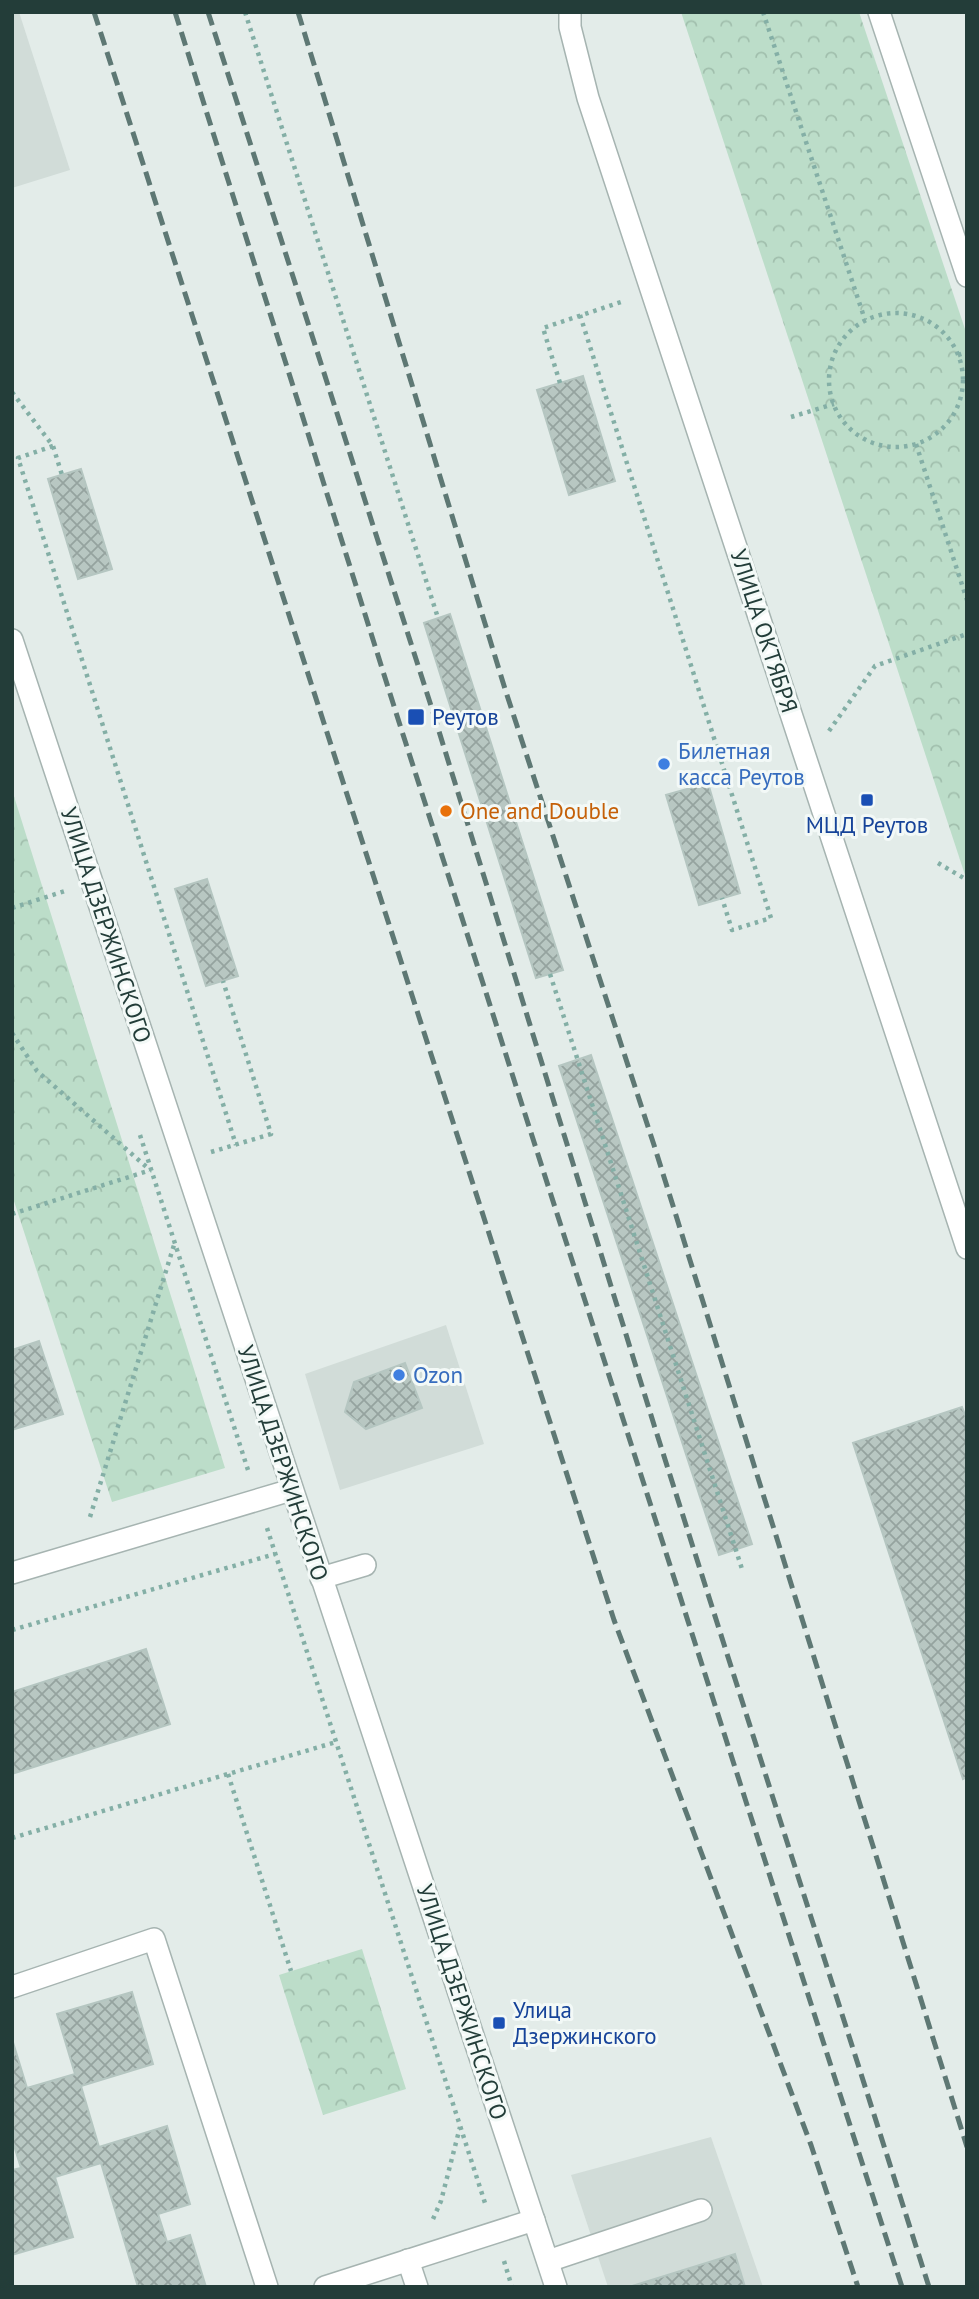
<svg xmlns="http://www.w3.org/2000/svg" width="979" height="2299" viewBox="0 0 979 2299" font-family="'PT Sans',sans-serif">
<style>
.built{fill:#d1dcd8}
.forest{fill:url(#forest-crowns)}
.building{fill:url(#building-cross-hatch);stroke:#b5c6c1;stroke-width:2}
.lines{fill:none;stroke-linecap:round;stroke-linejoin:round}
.service-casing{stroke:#a6b4b1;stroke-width:24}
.minor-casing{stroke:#a6b4b1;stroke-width:24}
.path{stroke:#84afa6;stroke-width:4.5;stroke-dasharray:3.5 5;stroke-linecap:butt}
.service{stroke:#fff;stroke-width:21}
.minor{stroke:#fff;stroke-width:21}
.rail{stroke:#5e7874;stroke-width:5;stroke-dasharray:14 7;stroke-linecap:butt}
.transit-dot{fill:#1a4fb4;stroke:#f3f9f7;stroke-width:2.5}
.shop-dot{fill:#3f7fe0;stroke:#f3f9f7;stroke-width:2.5}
.food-dot{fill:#e8710a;stroke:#f3f9f7;stroke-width:2.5}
.labels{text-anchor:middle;stroke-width:6;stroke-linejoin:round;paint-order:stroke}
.street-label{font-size:23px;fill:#233d39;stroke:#f3f9f7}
.transit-label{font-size:23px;fill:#164399;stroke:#f3f9f7;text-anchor:start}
.shop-label{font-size:23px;fill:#366cbe;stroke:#f3f9f7;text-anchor:start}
.food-label{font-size:23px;fill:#c56008;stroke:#f3f9f7;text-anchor:start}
</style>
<defs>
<pattern id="forest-crowns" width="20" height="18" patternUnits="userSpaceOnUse" patternTransform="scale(1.75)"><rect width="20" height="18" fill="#bcddc9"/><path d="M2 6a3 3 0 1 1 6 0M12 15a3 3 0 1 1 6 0" fill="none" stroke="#a1bfad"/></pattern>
<pattern id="building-cross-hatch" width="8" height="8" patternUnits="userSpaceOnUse" patternTransform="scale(1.75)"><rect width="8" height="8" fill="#b8c7c2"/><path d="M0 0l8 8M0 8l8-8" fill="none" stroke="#95a39f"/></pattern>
</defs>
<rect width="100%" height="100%" fill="#e3ece9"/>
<g class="built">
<polygon points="12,12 19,12 70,170 12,188"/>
<polygon points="446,1325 484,1444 340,1490 305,1374"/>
<polygon points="711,2137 763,2287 608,2287 571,2175"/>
</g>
<g class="forest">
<polygon points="681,12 859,12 967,335 967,881"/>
<polygon points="12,790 225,1468 112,1502 12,1195"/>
<polygon points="362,1949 406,2089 323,2115 279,1975"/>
</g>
<g class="building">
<polygon points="583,376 615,481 569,495 537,390"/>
<polygon points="81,469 112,569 78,579 48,479"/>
<polygon points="450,614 563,970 536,978 424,623"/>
<polygon points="708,783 740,893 699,905 666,795"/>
<polygon points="207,879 238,976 206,986 175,889"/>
<polygon points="591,1055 752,1544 719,1555 559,1066"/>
<polygon points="39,1341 63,1414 12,1430 12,1350"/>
<polygon points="405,1363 422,1408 366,1429 345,1412 354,1382"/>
<polygon points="962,1407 967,1420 967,1777 963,1779 853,1443"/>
<polygon points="146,1649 170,1724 12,1774 12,1692"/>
<polygon points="132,1992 153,2064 81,2086 99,2147 167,2126 190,2204 158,2214 167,2242 190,2235 206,2287 138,2287 101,2163 55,2177 73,2237 12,2255 12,2170 21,2168 12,2139 12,2039 27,2088 75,2074 57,2014"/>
<polygon points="735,2254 745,2287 629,2287"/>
</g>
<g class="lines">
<g class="service-casing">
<g id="service">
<polyline points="879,12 967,276"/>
<polyline points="321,1578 365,1565"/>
<polyline points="12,1987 154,1939 267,2287"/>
<polyline points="408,2260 417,2287"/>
<polyline points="548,2261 701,2210"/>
<polyline points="325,2287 534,2220"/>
</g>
</g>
<g class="minor-casing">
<g id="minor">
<polyline points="570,12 570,27 588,98 967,1248"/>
<polyline points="12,640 556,2287"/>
<polyline points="12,1573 291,1490"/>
</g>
</g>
<g class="path">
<polyline points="245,12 438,618"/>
<polyline points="763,12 865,320"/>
<circle cx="896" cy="380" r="67"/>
<polyline points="580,315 771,918 732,930 722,898"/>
<polyline points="958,355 967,352"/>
<polyline points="560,383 543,328 621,302"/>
<polyline points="12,392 53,446 62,475"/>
<polyline points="791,417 834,404"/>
<polyline points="916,444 967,600"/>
<polyline points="53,446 18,458 236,1145"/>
<polyline points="829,731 875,666 967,634"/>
<polyline points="938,863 967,880"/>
<polyline points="12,908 65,891"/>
<polyline points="550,974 742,1569"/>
<polyline points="12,1033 37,1071 150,1170"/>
<polyline points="140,1135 248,1470"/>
<polyline points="211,1152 271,1134 223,981"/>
<polyline points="12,1214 151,1170"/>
<polyline points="90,1517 174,1245"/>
<polyline points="267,1528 485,2203"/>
<polyline points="12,1630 275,1554"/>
<polyline points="228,1774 291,1971"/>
<polyline points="12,1838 336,1742"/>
<polyline points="433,2219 441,2201 460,2127"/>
<polyline points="504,2261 512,2287"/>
</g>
<use href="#service" class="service"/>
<use href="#minor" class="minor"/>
<g class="rail">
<polyline points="94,12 614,1620 811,2145 858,2287"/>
<polyline points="175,12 399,722 902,2287"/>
<polyline points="208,12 433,712 655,1428 929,2287"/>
<polyline points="298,12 505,689 654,1145 967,2147"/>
</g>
</g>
<g class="transit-dot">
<rect x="407" y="708" width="18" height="18" rx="3.5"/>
<rect x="860" y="793" width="14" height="14" rx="3.5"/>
<rect x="492" y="2016" width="14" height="14" rx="3.5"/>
</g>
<g class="shop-dot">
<circle cx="664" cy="764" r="7"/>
<circle cx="399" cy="1375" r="7"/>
</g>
<circle class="food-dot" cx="446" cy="811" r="7"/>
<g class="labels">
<g class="street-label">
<text transform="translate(764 631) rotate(72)" y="8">УЛИЦА ОКТЯБРЯ</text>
<text transform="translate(106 925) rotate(72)" y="8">УЛИЦА ДЗЕРЖИНСКОГО</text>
<text transform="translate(283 1463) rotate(72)" y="8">УЛИЦА ДЗЕРЖИНСКОГО</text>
<text transform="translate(462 2002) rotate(72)" y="8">УЛИЦА ДЗЕРЖИНСКОГО</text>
</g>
<g class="transit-label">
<text x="432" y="725">Реутов</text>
<text x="867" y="833" text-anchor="middle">МЦД Реутов</text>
<text x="513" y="2018">Улица<tspan x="513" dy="26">Дзержинского</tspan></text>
</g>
<g class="shop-label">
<text x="678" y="759">Билетная<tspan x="678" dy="26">касса Реутов</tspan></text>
<text x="413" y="1383">Ozon</text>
</g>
<g class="food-label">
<text x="460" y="819">One and Double</text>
</g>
</g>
<rect width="979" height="2299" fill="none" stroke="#233d39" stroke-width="28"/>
</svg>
